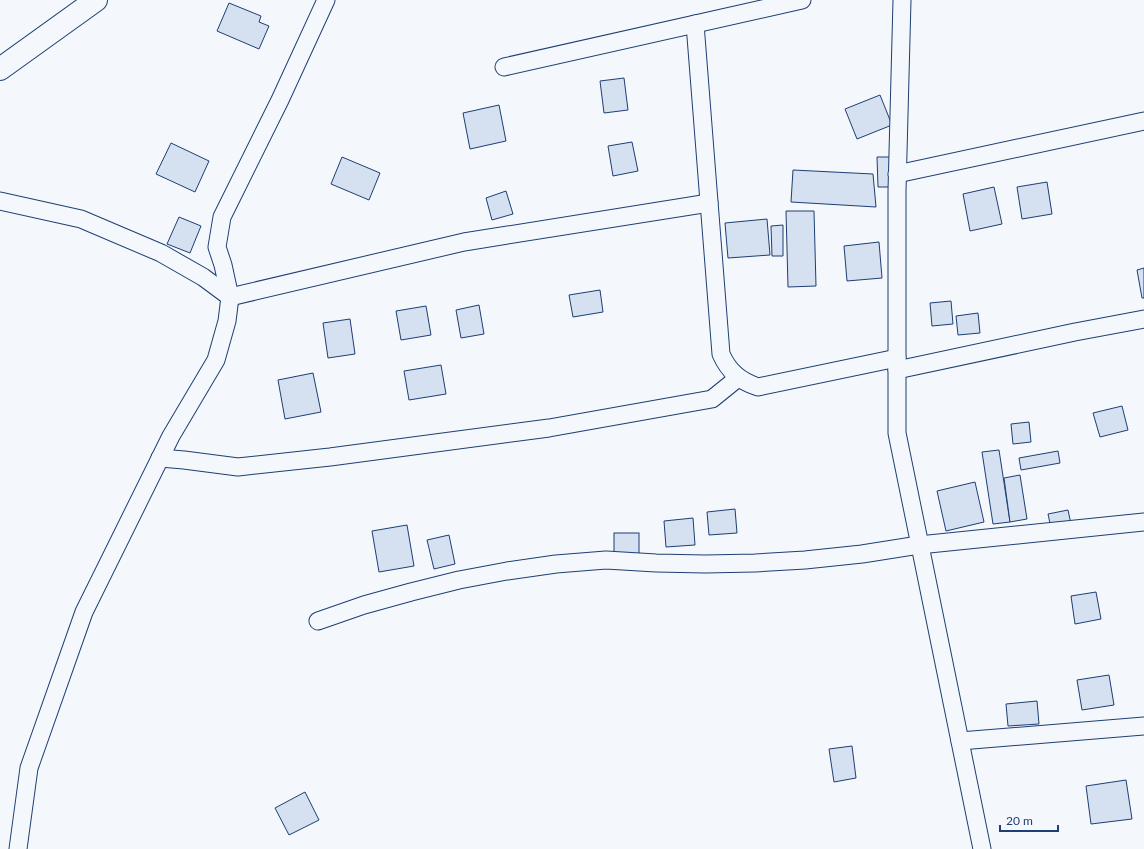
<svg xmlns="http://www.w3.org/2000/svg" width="1144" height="849" viewBox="0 0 1144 849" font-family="Lato,sans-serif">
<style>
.building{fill:#d5e0f0;stroke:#1d3f73}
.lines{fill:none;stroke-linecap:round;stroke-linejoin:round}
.street-casing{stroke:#1d3f73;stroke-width:19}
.secondary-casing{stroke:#1d3f73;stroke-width:24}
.street{stroke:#f4f7fb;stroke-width:17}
.secondary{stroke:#f4f7fb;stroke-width:22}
</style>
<rect width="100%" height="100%" fill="#f4f7fb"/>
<g class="building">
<polygon points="229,3 261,16 259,22 269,26 259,49 217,31"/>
<polygon points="624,78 628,110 604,113 600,81"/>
<polygon points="880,95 892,125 857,139 845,109"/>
<polygon points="499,105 506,141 470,149 463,113"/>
<polygon points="632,142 638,171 613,176 608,146"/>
<polygon points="171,143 209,161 195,192 156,174"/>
<polygon points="342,157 380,173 369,200 331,184"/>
<polygon points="877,157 891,157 892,187 878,187"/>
<polygon points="793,170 873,174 876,207 791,202"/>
<polygon points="1047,182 1052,214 1022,219 1017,187"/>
<polygon points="994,187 1002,224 970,231 963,194"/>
<polygon points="506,191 513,214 492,220 486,198"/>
<polygon points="786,211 814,211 816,286 788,287"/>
<polygon points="179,217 201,226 190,253 167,244"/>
<polygon points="767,219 770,255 728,258 725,223"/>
<polygon points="783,225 783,256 772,256 771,226"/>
<polygon points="879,242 882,278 847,281 844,246"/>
<polygon points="1144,268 1144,298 1142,298 1137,270"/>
<polygon points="600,290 603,312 573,317 569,295"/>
<polygon points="951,301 953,324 932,326 930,303"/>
<polygon points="479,305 484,334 461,338 456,310"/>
<polygon points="426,306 431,335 401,340 396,311"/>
<polygon points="978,313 980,333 958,335 956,316"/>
<polygon points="350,319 355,354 328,358 323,323"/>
<polygon points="441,365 446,394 409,400 404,371"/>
<polygon points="313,373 321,412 285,419 278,380"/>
<polygon points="1122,406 1128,430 1100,437 1093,413"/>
<polygon points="1029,422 1031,442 1013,444 1011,424"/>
<polygon points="999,450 1010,522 993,524 982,452"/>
<polygon points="1058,451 1060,463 1021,470 1019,458"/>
<polygon points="1020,475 1027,519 1010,522 1004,478"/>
<polygon points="975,482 984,522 946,531 937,491"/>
<polygon points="735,509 737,533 709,535 707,512"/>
<polygon points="1068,510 1071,524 1051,528 1048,514"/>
<polygon points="693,518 695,545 666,547 664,521"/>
<polygon points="407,525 414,566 379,572 372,531"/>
<rect x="614" y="533" width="25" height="22"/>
<polygon points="449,535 455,564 434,569 427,540"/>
<polygon points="1096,592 1101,619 1075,624 1071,596"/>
<polygon points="1109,675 1114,705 1082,710 1077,680"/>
<polygon points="1037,701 1039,724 1008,726 1006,704"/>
<polygon points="852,746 856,778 834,782 829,749"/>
<polygon points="1126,780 1132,819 1091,824 1086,786"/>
<polygon points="305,792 319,820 289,835 275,808"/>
</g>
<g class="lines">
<g class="street-casing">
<g id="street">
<polyline points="902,0 897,191 897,433 982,849"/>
<path d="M 695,24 L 721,354 C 729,372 740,381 758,387 L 897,358"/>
<polyline points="504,67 802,0"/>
<polyline points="897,174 1144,121"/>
<polyline points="0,201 81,219 161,253 203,277 230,297"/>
<polyline points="230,297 464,242 709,203"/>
<polyline points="897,370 1075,332 1144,319"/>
<polyline points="160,458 184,460 238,467 330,457 549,428 712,399 738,378"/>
<polyline points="318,621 364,605 411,592 459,580 507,571 556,564 606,560 656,563 705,564 755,563 805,560 862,554 919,545 1144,522"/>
<polyline points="960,741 1144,726"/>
<polyline points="18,849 29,768 84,612 171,436 216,360 227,321 230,297 223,265 217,247 222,217 280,100 326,0"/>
</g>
</g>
<g class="secondary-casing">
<polyline id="secondary" points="0,69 96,0"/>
</g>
<use href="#street" class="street"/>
<use href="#secondary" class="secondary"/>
</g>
<path d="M1000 825v6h58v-6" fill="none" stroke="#1d3f73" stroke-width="2"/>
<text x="1006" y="825" font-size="12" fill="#1d3f73" stroke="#f4f7fb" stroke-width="3" paint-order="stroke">20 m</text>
</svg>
